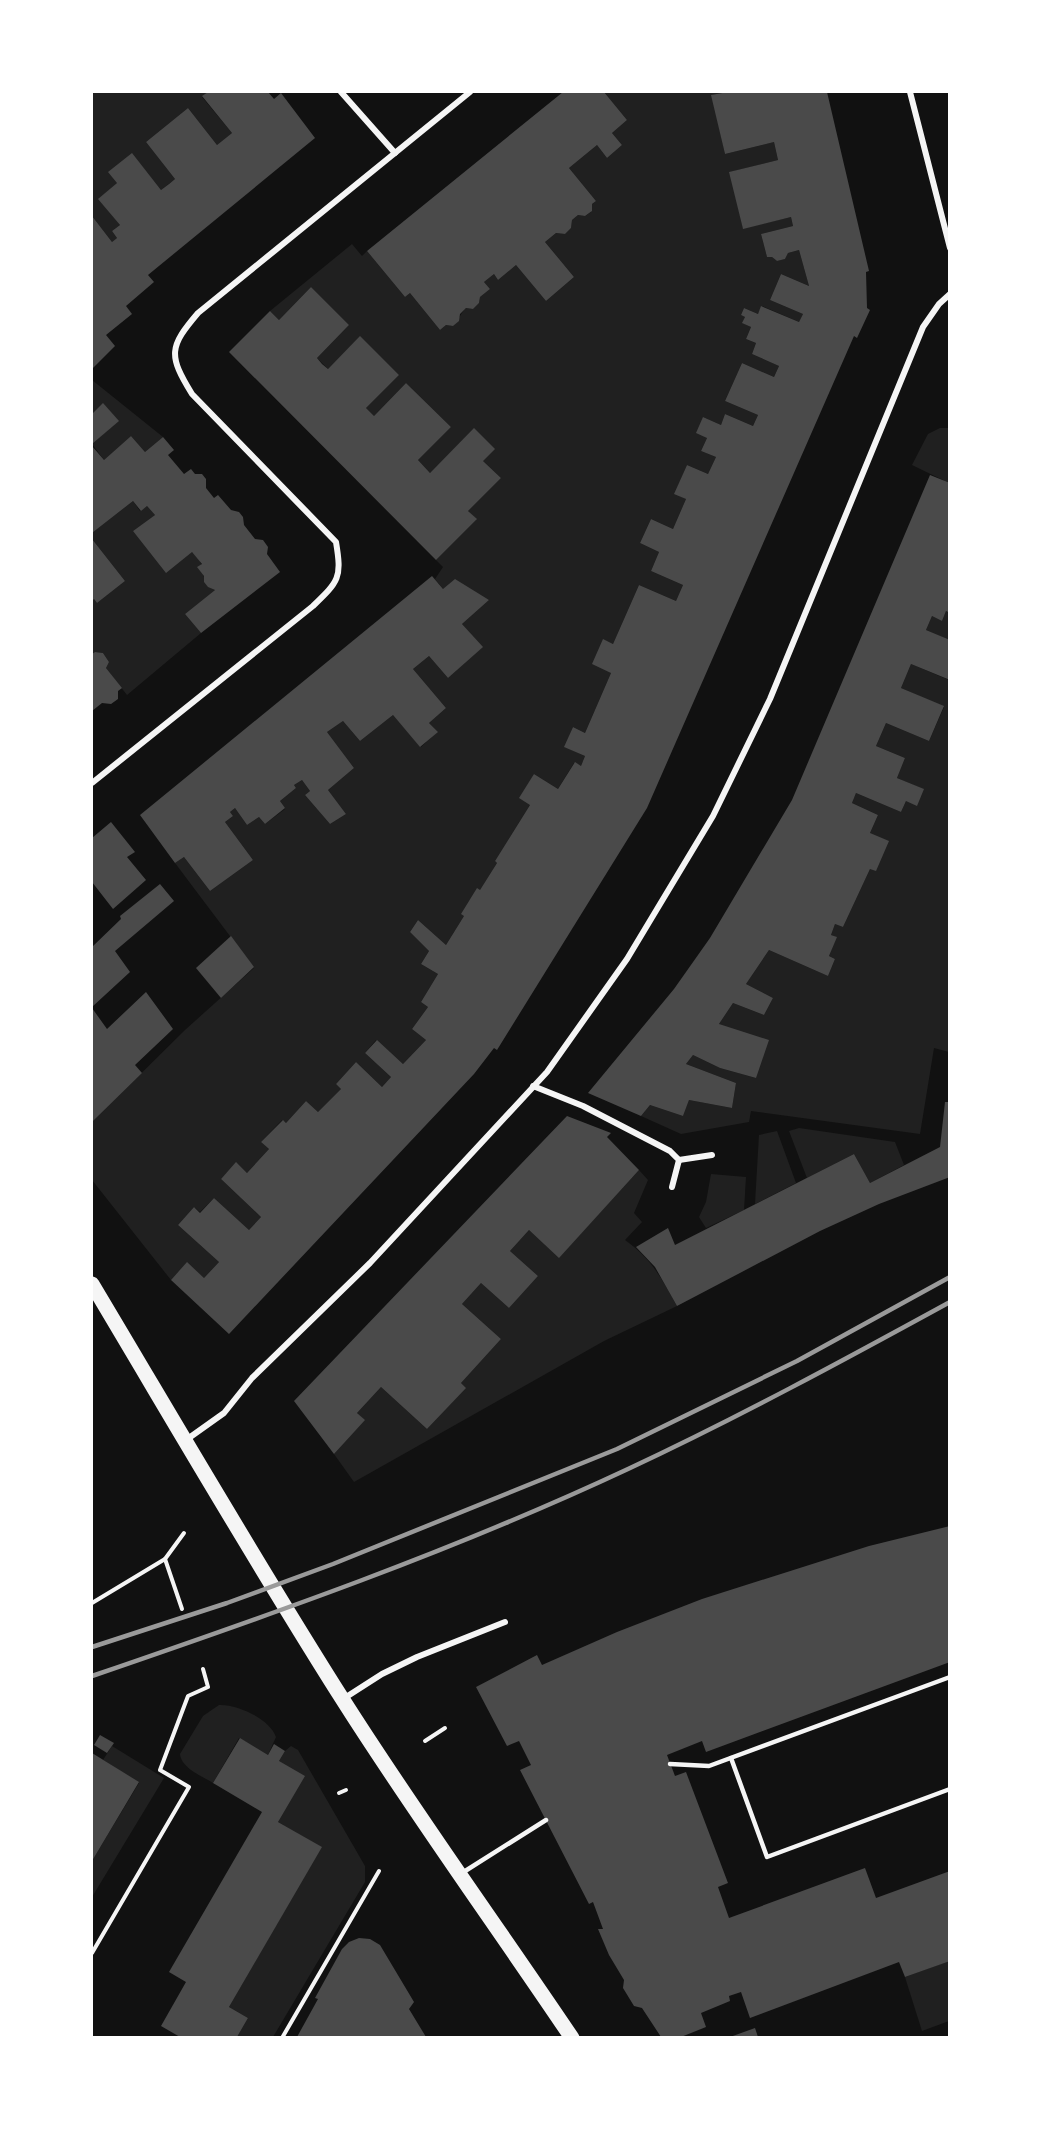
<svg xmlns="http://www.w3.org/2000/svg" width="1041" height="2129" viewBox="0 0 1041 2129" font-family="'Nunito Sans',sans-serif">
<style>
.green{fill:#202020}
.building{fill:#4a4a4a}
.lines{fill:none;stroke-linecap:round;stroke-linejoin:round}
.path{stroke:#f5f5f5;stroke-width:4}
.service{stroke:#f5f5f5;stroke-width:4.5}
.minor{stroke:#f5f5f5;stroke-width:6}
.primary{stroke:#f5f5f5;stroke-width:15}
.rail{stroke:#9a9a9a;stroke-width:4.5}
</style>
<rect width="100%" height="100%" fill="#111"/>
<g class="green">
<polygon points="92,92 208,92 202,97 232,133 217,145 188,108 146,142 175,179 161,190 132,154 117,183 99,199 120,225 112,231 117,238 112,242 92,216"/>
<path d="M 604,92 L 728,92 L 712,95 L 725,154 L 774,142 L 778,160 L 730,172 L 743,228 L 791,217 L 793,226 L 761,234 L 767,257 L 772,257 L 777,261 L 785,259 L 788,253 L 799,250 L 809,286 L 781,274 L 770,300 L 803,314 L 799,322 L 762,306 L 758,314 L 744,308 L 741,315 L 745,317 L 743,323 L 751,327 L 746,339 L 756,343 L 752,354 L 779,366 L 774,377 L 742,363 L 725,401 L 758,415 L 753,426 L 725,414 L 721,425 L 703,417 L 707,438 L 701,451 L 716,457 L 708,474 L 687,465 L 675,493 L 686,499 L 673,529 L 651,519 L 640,543 L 659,552 L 651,571 L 683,585 L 676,601 L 639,585 L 613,644 L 604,640 L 611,673 L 585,733 L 573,727 L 565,747 L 585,756 L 581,766 L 574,763 L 558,789 L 534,774 L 530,805 L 495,861 L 497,863 L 446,945 L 418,920 L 410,932 L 429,951 L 421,964 L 438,974 L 421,1002 L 428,1007 L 412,1029 L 426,1040 L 403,1064 L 376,1040 L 365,1053 L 391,1077 L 382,1087 L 356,1062 L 336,1084 L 341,1089 L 318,1112 L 306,1101 L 286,1123 L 282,1120 L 261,1142 L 269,1149 L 247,1173 L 236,1163 L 221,1179 L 261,1217 L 249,1230 L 214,1198 L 200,1212 L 194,1207 L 178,1225 L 219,1262 L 204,1278 L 187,1263 L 171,1280 L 92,1180 L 92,1122 L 185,1030 L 254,968 L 175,863 L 184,857 L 210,891 L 253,860 L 225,822 L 233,816 L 230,812 L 235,808 L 247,825 L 259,817 L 265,824 L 285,809 L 280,801 L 296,788 L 294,785 L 302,780 L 310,791 L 305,795 L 330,824 L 346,814 L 328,790 L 354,768 L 327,732 L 343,721 L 360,741 L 393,715 L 421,747 L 437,732 L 429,723 L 446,708 L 413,669 L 429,656 L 448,678 L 482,647 L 462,624 L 489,600 L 443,589 L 435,579 L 443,567 L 436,560 L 476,520 L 468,511 L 501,478 L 483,461 L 474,429 L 430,473 L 418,460 L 451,427 L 406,383 L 374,416 L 366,408 L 399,375 L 360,337 L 328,369 L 317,358 L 349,325 L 311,287 L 279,320 L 270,311 L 352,244 L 362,256 L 367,251 L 405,297 L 410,293 L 440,330 L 446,325 L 453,326 C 459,320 460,314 466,308 L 473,309 L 479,303 L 480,297 L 490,289 L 484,282 L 494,274 L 498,280 L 516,265 L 546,301 L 574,277 L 545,242 L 556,233 L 565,234 L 571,228 L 572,220 L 578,215 L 585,216 L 591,212 L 592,204 L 596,201 L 569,168 L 597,145 L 607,158 L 622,145 L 612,133 L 627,120 Z"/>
<polygon points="92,380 163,437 145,452 131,436 104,460 92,444 118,421 103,404 92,414"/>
<polygon points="940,428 949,428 949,483 912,465 928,434"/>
<path d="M 133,501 L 140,511 L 147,506 L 155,515 L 133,531 C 146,536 184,546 192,552 C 209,564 197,583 215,590 L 185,614 L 201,633 L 127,695 L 106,668 L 109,662 L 103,653 L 95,652 L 92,654 L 92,601 L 94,599 L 97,603 L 125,581 L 92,539 L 92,533 Z"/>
<polygon points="946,611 949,613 949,640 926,630 932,616 942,621"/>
<polygon points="911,664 949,680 949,1052 934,1048 920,1134 751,1111 749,1122 681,1134 641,1116 650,1105 683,1116 689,1100 732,1108 736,1083 686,1064 693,1055 720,1068 756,1078 719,1024 733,1003 764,1015 773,998 746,984 769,950 828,976 835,959 829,956 836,937 831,935 835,924 843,927 870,869 870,833 878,815 852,803 856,793 901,812 906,801 923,789 897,778 905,758 876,746 886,723 929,741 944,707 901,688"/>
<polygon points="799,1128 895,1142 904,1165 870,1183 854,1154 807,1178 789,1131"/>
<polygon points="777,1131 796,1183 755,1204 759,1135"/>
<path d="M 639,1170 L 648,1180 L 634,1213 L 642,1222 L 625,1240 C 651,1258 662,1279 677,1306 L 604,1341 L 354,1482 L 334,1454 L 364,1420 L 357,1413 L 381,1387 L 427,1429 L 465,1388 L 461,1383 L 501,1339 L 462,1304 L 481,1283 L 509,1308 L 538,1276 L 510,1251 L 529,1230 L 559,1257 Z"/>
<polygon points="711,1174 746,1177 744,1210 706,1228 699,1217 706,1202"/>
<path d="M 219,1705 C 237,1704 270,1719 276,1737 L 268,1755 L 239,1738 L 213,1783 C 202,1776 181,1768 180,1754 L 203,1716 Z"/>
<polygon points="112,1746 164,1778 92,1897 92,1861 139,1783 103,1760"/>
<polygon points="291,1746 298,1750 365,1866 365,1882 273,2037 237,2037 248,2018 229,2007 321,1847 278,1822 279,1761 285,1751"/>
<polygon points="949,1961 949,2021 922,2031 905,1977"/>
</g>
<g class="building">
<polygon points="208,92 268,92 274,99 281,93 315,138 148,275 154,282 126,306 132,314 106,335 115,346 92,369 92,216 112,242 117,238 112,231 120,225 98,199 117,183 108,172 132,153 161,190 169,184 175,179 146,142 188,108 217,145 232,133 202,96"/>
<polygon points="563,92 604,92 627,120 612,133 622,145 607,158 597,145 569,168 596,201 592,204 592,211 585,216 578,215 572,220 571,228 565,234 556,233 545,242 574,277 546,301 516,265 498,280 494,274 484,282 490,289 480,297 479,303 473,309 466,308 460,314 459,321 453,326 446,325 440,330 410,293 405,297 367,251"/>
<polygon points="728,92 827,92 869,271 866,272 867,308 870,310 857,338 854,336 647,808 497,1050 494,1048 474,1074 229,1334 171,1280 187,1262 204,1278 219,1262 178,1225 194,1207 200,1213 214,1198 249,1230 261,1217 221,1179 236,1162 247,1173 269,1149 261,1142 283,1120 286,1123 306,1101 318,1112 341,1089 336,1084 356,1062 382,1087 391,1077 365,1053 377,1040 403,1064 426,1040 412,1029 428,1007 421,1002 438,974 421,964 429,951 410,932 418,920 446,945 464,916 461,914 477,888 480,890 497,863 495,861 530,805 519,798 534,774 558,789 575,762 581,766 585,756 564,747 573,727 585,733 611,673 592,664 603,639 613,644 639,585 676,601 683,585 651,571 659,552 640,543 651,519 673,529 686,499 674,494 687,465 708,474 716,457 701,451 707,438 696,433 703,417 721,425 725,414 753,426 758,415 725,401 742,363 774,377 779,366 752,354 756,343 746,339 751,327 742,323 745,317 741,315 744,308 758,314 761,306 799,322 803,314 770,300 781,274 809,286 799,250 788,253 785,259 777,261 772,257 767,257 761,234 793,226 791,217 743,229 729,172 778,160 774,142 725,154 711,95"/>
<polygon points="311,287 349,325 317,358 322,364 328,369 360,336 399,375 366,408 374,416 406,383 451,427 418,460 430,473 474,428 495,449 483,461 501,478 468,511 477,519 436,560 229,352 270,311 279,320"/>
<polygon points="103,403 119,421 92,444 92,414"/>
<polygon points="131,436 145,452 163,437 174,450 168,455 184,474 191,469 195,474 202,474 206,479 206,488 214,498 218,495 231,510 239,512 243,517 244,525 255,539 263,540 268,547 267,554 280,572 201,633 185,614 215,590 208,587 204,582 204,576 197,567 202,564 192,552 166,573 133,531 155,515 147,506 141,511 133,501 92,533 92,446 104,460"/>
<polygon points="930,475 950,483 950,613 946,611 942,621 932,616 926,630 950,640 950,680 911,664 901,688 944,706 929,741 886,723 876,746 905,758 897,778 924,789 917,806 906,801 901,812 856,793 852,803 878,815 870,833 889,841 876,871 870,869 843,927 835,924 831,935 837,937 829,956 835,959 828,976 769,950 746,984 773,998 764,1015 733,1003 719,1024 769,1040 756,1078 720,1068 693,1055 686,1064 736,1083 732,1108 689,1100 683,1116 650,1105 641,1116 588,1093 674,989 710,938 792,800"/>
<polygon points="92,539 125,581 97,603 94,599 92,601"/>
<polygon points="432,576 443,589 455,579 489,600 462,624 483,647 448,678 429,656 413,669 446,708 429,723 438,732 420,747 393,715 360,741 343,721 327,732 354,768 328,790 346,814 330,824 305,795 310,791 302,780 294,785 296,788 280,801 285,808 265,824 259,817 247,825 235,808 230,812 233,816 225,822 253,860 210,891 184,857 175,863 140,815"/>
<polygon points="95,652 103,653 109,662 106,668 122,688 118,691 118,699 111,704 102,703 92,711 92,654"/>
<polygon points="111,822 135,852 127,857 146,880 113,909 92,882 92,838"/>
<polygon points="160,884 174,901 115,951 130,972 92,1007 92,947 121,919 120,916"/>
<polygon points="231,936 254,967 221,998 196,968"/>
<polygon points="146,992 173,1029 135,1065 142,1073 92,1122 92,1008 107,1029"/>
<polygon points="945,1102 950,1102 950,1177 879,1204 820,1231 677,1306 655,1267 636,1247 668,1228 675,1245 854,1154 870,1183 940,1147"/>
<polygon points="567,1116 611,1133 607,1137 639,1170 559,1258 529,1230 510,1251 538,1276 509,1308 481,1283 462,1304 501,1339 461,1383 466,1388 427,1429 381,1387 357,1413 365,1420 334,1454 294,1401"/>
<polygon points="950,1526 950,1662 706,1752 702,1741 667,1755 675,1776 686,1772 728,1883 718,1887 729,1918 865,1868 876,1898 950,1871 950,1961 905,1977 899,1962 750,2018 741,1992 729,1996 730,2001 701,2013 706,2027 681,2037 661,2037 642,2008 634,2006 623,1988 624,1980 609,1955 598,1929 603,1929 593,1902 589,1904 520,1770 531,1765 519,1741 507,1746 476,1687 537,1655 542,1665 617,1632 702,1599 869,1546"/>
<polygon points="100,1735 114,1743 107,1753 94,1745"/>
<polygon points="240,1738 268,1755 274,1744 285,1751 279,1761 305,1776 278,1822 322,1847 229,2007 248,2018 237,2037 180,2037 161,2026 186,1982 169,1972 262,1812 213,1783"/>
<polygon points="92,1753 139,1782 92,1861"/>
<polygon points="359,1938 370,1939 380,1945 414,2002 409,2009 426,2037 297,2037 318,1999 315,1998 342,1949 349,1942"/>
<polygon points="755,2028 758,2037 730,2037"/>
</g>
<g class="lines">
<g class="path">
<polyline points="165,1559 182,1609"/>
<polyline points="92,1603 165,1559 184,1533"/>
<polyline points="425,1741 445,1728"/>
<polyline points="339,1793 346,1790"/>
<polyline points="92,1953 189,1787 160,1770 188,1696 208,1687 203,1669"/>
<polyline points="282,2038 379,1871"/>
</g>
<g class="service">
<polyline points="731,1758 767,1857 950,1789"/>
<polyline points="670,1764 709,1766 950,1677"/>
<polyline points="462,1873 546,1820"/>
</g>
<g class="minor">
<polyline points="341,92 395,153"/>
<polyline points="910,92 950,248"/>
<path d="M 92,783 L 313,606 C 339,581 342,578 336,542 L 192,394 C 168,355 169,347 198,313 L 470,92"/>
<polyline points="533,1086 583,1106 670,1151 679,1160 672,1187"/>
<polyline points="679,1160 712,1155"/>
<polyline points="186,1440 224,1413 252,1378 370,1263 547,1072 627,959 713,816 770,699 923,327 939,304 950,294"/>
<polyline points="343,1699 382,1674 417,1657 505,1622"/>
</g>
<path class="primary" d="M 92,1284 C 175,1423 256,1563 343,1700 C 416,1815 496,1925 572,2038"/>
<g class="rail">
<polyline points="92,1647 227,1603 333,1564 617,1449 797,1361 950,1277"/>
<path d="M 92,1676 C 273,1614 453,1551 628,1469 C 737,1418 844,1360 950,1302"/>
</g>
</g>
<rect width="1041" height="2129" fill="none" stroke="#ffffff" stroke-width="186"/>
</svg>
